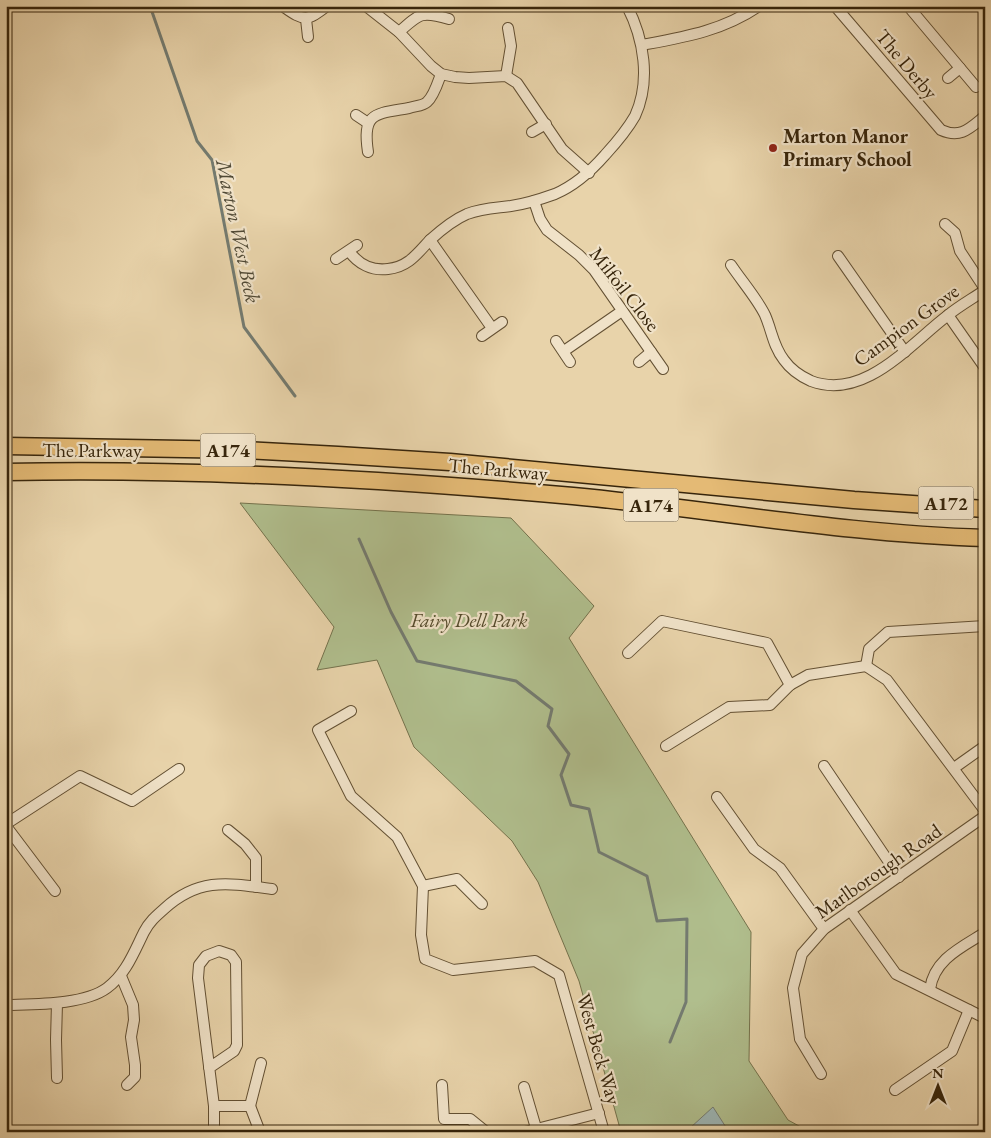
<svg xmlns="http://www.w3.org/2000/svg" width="991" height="1138" viewBox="0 0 991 1138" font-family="'EB Garamond',serif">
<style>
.green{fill:#b0be8d;stroke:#74724c}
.water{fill:#9cb5b4;stroke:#747b70}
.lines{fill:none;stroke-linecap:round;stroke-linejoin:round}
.stream{stroke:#747b70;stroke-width:3}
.minor-casing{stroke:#635033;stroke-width:12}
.trunk-casing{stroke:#37250b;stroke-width:19}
.minor{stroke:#f0e2c8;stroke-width:10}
.trunk{stroke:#e4ba75;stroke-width:16}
.poi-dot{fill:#8f2418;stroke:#f0e2c8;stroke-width:2}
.labels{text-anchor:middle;stroke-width:4.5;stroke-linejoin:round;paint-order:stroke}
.shield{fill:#f0e2c8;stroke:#6e5e44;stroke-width:1}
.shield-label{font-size:19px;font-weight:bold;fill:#37250b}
.street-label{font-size:20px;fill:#37250b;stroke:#f0e2c8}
.poi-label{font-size:20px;font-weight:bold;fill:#37250b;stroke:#f0e2c8;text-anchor:start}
.park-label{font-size:20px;font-style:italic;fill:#554b2c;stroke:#f0e2c8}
.water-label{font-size:21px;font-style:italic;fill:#504935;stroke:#f0e2c8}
</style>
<rect width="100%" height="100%" fill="#e8d3aa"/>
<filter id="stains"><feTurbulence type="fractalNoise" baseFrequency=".004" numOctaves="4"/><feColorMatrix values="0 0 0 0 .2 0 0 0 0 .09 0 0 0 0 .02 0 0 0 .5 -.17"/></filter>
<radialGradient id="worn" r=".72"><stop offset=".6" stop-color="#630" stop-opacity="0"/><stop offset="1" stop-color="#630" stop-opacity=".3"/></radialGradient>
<polygon class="green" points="240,503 511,518 594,606 569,638 751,932 749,1061 788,1120 810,1132 621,1132 579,981 538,882 512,841 414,747 377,660 317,670 334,627"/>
<polygon class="water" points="713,1107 729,1132 692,1132 690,1128"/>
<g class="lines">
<g class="stream">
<polyline points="150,6 197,141 212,160 244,327 295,396"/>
<polyline points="359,539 391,612 417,661 516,681 552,709 548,726 569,754 561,775 571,805 589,809 599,852 647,876 657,921 687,919 686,1002 670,1042"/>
</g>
<g class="minor-casing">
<g id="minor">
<polyline points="366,6 399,32 431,66 441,74 455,77 469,78 506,76 517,83 562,149 589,173"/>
<path d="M 835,6 L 941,130 C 961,139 970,128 985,116"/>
<polyline points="908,6 976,87"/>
<path d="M 284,7 C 305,22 307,21 327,6"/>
<polyline points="306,19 308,37"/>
<path d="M 399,32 C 420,13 422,11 449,19"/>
<path d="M 642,45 C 685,37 722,31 759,6"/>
<polyline points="506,76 511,46 508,28"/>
<polyline points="948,78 960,68"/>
<polyline points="356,115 368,123"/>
<polyline points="532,132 546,124"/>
<path d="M 368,152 C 362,112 375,114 409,108 C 415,106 423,106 427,102 C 434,96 438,82 441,74"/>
<polyline points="534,201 540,219 547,230 579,255 594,270 663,369"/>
<polyline points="945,224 955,233 960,251 985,289"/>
<polyline points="430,240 492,328"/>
<path d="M 349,251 C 358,264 372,271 388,269 C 408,267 417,254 430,240 C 441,230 453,220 467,214 C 482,208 496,208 511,206 C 526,204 541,199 555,194 C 576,185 591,171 605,155 C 616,143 627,130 635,116 C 651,81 644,39 627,6"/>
<polyline points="838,256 905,352"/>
<polyline points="336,259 357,245"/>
<path d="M 731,265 C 741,280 758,300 765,315 C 772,331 773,346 784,360 C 791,370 800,376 811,381 C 864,401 909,345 947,316 C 959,306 972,299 985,290"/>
<polyline points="948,315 985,368"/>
<polyline points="482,336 502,322"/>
<polyline points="556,341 570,362"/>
<polyline points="564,351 622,311"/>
<polyline points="639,362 651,352"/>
<polyline points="628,653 662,621 767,643 790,685"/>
<polyline points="866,666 887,680 985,811"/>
<polyline points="866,666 869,649 888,632 985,626"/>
<polyline points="351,711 318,730 351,796 397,837 423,886 421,935 425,959 453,970 535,961 559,975 604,1132"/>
<polyline points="666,746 729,707 770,705 790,685 808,675 866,666"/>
<polyline points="824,766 899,877"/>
<polyline points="954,768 985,746"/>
<polyline points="717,797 754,849 780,868 824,929"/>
<polyline points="6,824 80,776 132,801 179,769"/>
<polyline points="6,826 55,891"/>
<polyline points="228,830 245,844 256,858 256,887"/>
<polyline points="423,886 457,879 482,904"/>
<polyline points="850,910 896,974 985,1018"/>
<polyline points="121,976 133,1005 134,1020 131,1037 135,1065 135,1077 127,1085"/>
<path d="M 930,989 C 934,961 958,949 981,935"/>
<polyline points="57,1003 56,1040 57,1078"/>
<path d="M 7,1005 C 35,1004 84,1005 107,988 C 126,974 134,952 144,932 C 149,922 156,916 164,909 C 199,877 228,883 272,889"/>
<polyline points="209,1068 234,1051 237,1045 236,962 231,955 219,951 206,956 199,965 198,978 214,1106 214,1132"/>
<polyline points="821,1074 800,1039 793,988 802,954 824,929 985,816"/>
<polyline points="442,1085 444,1119 470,1119 486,1132"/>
<polyline points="524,1087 536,1128"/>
<polyline points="895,1090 952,1051 969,1010"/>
<polyline points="214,1106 250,1106 261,1063"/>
<polyline points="250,1106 260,1132"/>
<polyline points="525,1132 599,1113"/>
</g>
</g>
<g class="trunk-casing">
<g id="trunk">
<polyline points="6,446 244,450 338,455 450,462 854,500 985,509"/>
<path d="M 6,472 C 195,468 384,479 573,496 C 710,509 846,534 985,538"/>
</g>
</g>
<use href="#minor" class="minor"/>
<use href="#trunk" class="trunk"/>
</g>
<circle class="poi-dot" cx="773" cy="148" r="5"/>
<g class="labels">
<g class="shield">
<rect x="200.5" y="433.5" width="55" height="33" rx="4"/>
<rect x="918.5" y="486.5" width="55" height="33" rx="4"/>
<rect x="623.5" y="488.5" width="55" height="33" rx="4"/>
</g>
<g class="shield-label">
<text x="228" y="457">A174</text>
<text x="946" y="510">A172</text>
<text x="651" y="512">A174</text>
</g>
<g class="street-label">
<text transform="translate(907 64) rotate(50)" y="7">The Derby</text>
<text transform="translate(625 289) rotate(52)" y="7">Milfoil Close</text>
<text transform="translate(906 325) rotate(-36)" y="7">Campion Grove</text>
<text x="92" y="457">The Parkway</text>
<text transform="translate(498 469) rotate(5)" y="7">The Parkway</text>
<text transform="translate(878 871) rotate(-35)" y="7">Marlborough Road</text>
<text transform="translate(599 1049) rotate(74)" y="7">West Beck Way</text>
</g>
<g class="poi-label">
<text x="783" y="143">Marton Manor<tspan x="783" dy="23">Primary School</tspan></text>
</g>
<g class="park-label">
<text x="469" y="627">Fairy Dell Park</text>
</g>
<g class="water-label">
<text transform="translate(238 231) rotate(78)" y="7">Marton West Beck</text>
</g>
</g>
<rect width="991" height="1138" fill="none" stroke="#e8d3aa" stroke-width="25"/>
<rect x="8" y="8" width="976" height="1123" fill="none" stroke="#37250b" stroke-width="2.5"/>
<rect x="12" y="12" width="966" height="1113" fill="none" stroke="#37250b"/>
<g transform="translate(938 1086)" stroke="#f0e2c8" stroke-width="4" paint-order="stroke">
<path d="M0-4L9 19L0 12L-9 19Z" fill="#37250b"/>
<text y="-8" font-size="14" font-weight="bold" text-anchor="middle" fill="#37250b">N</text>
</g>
<rect width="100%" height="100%" filter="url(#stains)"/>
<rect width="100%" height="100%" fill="url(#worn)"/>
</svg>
